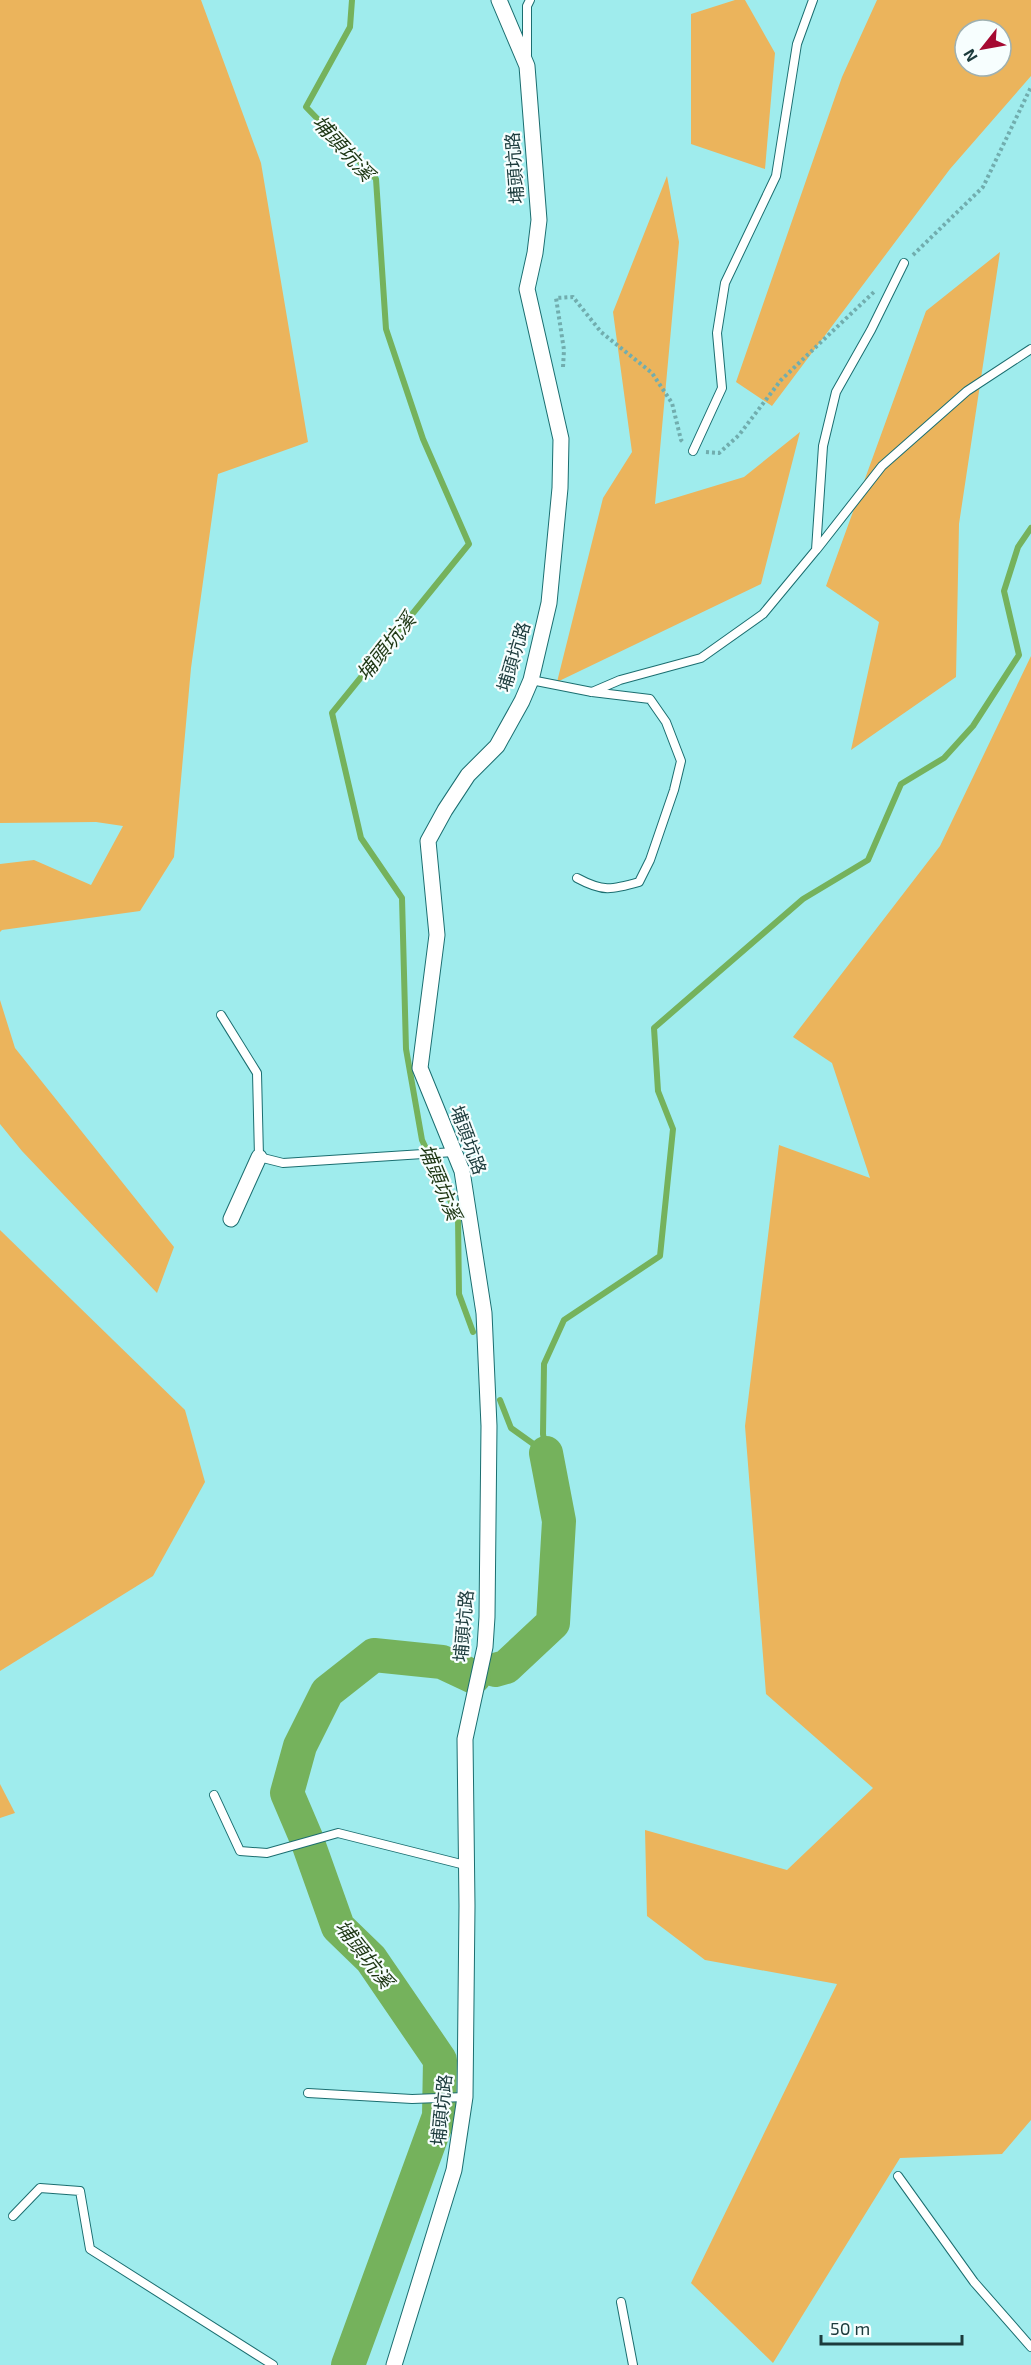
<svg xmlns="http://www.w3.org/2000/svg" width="1031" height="2365" viewBox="0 0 1031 2365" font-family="'Exo 2','Noto Sans TC',sans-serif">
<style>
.green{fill:#ebb45c;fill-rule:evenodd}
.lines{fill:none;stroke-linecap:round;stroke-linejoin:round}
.stream{stroke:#75b25c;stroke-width:6}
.river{stroke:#75b25c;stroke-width:34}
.lane-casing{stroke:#1b6e70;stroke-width:10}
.street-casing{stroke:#1b6e70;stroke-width:17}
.path{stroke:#71adae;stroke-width:4;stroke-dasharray:3 3;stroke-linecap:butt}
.lane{stroke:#fff;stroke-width:8}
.street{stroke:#fff;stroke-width:15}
.labels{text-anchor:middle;stroke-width:4.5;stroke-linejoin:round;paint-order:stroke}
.street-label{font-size:18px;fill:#1c3b3c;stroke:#f7fefe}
.water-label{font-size:20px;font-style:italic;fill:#1d3613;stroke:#f7fefe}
</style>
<rect width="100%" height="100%" fill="#9feced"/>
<g class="green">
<polygon points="0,0 201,0 261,163 308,442 218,474 191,668 174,857 140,911 2,930 0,932 0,864 34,860 91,885 123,826 96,822 0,823"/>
<polygon points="735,0 745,0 775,53 765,169 691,144 691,14"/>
<path d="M 877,0 L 1031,0 L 1031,76 L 950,169 L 772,406 L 736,382 L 842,77 ZM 965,30 L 1001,30 L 1001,66 L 965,66 Z"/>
<polygon points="667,176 679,242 655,504 744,477 800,432 761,584 557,682 603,498 632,452 613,312"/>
<polygon points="1000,252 959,524 956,677 851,750 879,622 826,586 926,311"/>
<polygon points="1031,656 1031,2120 1002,2154 900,2158 773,2363 691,2283 837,1984 705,1960 647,1916 645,1830 787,1870 873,1788 766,1694 745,1426 779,1145 870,1178 832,1063 793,1037 940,846"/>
<polygon points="0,1000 15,1048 174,1247 157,1293 22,1151 0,1124"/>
<polygon points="0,1230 185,1410 205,1482 153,1576 0,1671"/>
<polygon points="0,1784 15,1813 0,1818"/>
</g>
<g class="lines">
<g class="stream">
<polyline points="352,0 350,27 306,107 376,179 386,329 423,439 469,544 332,713 361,838 402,898 406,1049 422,1140 458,1217 459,1294 473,1332"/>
<polyline points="500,1400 511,1428 546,1453"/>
<polyline points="546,1453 543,1434 544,1364 564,1320 660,1256 673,1129 658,1091 654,1028 803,899 868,860 901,784 944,758 973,726 1019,655 1004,591 1018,547 1031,528"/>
</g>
<g class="river">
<polyline points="495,1670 506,1667 553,1623 559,1521 546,1453"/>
<polyline points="348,2365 439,2116 440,2060 371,1959 338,1927 307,1840 287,1793 300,1746 327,1692 374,1655 442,1662 474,1677"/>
</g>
<g class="lane-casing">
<g id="lane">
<polyline points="527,55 527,6 530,0"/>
<polyline points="693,451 722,388 717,333 725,283 776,176 797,44 813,0"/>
<polyline points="817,549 882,466 967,391 1031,349"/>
<path d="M 531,680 L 592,692 L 650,699 L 666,722 L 681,761 L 674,790 L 650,860 L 639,882 C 611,890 603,892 577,878"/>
<polyline points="592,692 620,680 701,658 763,614 816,550 823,446 836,392 871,330 904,263"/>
<polyline points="221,1015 257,1073 259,1157 283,1163 454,1152"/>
<polyline points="214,1795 240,1851 267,1853 338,1833 465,1865"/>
<polyline points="308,2093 412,2099 465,2097"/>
<polyline points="898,2176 974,2282 1031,2347"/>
<polyline points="13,2216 40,2188 80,2191 90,2249 273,2365"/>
<polyline points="621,2302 633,2365"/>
</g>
</g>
<g class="street-casing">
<g id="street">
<polyline points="231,1219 259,1157"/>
<polyline points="394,2365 454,2170 465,2097 467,1906 465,1739 485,1647 487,1617 489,1426 484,1313 462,1171 420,1068 437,935 428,841 445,810 468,775 497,746 522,701 531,680 549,603 560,488 561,439 527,289 535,253 539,220 527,66 499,0"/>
</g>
</g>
<g class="path">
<polyline points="913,255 983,187 1031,87"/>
<polyline points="563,367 564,350 556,298 573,297 601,332 652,373 672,403 681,440 683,442"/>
<polyline points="706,452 719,453 739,435 781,380 875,291"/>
</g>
<use href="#lane" class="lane"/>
<use href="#street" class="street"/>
</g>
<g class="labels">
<g class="street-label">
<text transform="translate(515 168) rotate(-94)" y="6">埔頭坑路</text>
<text transform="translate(514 657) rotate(-73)" y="6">埔頭坑路</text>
<text transform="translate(468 1140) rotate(70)" y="6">埔頭坑路</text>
<text transform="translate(464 1626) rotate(-85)" y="6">埔頭坑路</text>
<text transform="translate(442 2110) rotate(-84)" y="6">埔頭坑路</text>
</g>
<g class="water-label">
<text transform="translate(343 148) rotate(48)" y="7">埔頭坑溪</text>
<text transform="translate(386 647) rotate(-51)" y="7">埔頭坑溪</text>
<text transform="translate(440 1182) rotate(68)" y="7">埔頭坑溪</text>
<text transform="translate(364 1954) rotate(52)" y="7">埔頭坑溪</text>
</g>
</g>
<g transform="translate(983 48) rotate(239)"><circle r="28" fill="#f7fefe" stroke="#9fb0b0" stroke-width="1.5"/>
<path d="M0-4.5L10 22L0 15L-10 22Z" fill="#a50931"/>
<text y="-9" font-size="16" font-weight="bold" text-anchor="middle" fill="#1c3b3c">N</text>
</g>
<path d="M821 2335v9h141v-9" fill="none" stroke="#1c3b3c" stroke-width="3"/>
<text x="830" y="2335" font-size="18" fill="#1c3b3c" stroke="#f7fefe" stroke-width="4.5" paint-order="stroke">50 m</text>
</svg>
